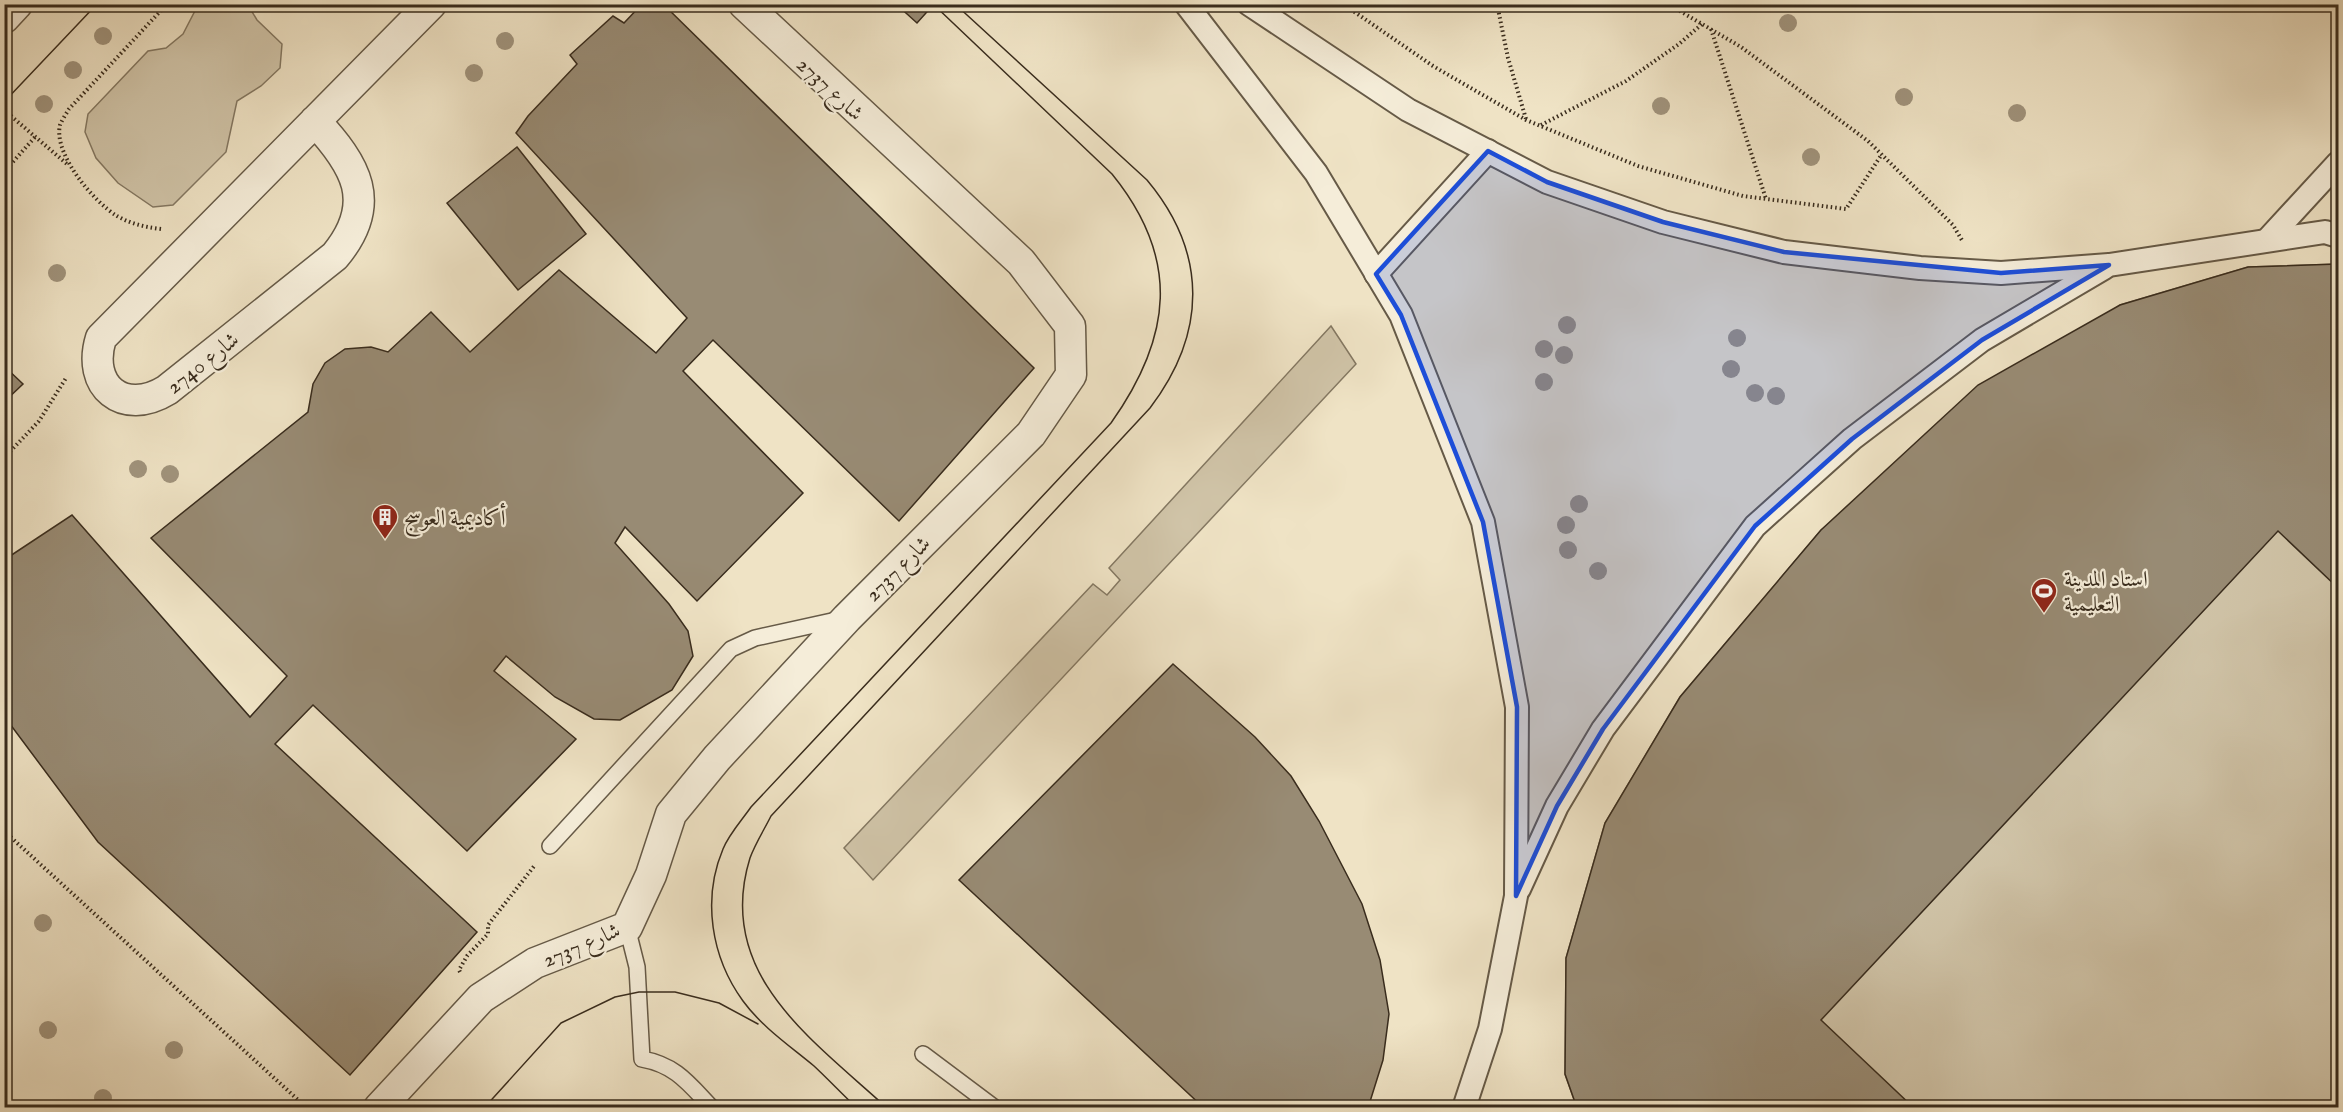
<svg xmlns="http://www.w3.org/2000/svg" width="2343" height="1112" viewBox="0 0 2343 1112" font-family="'IM FELL English',Amiri,serif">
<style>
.green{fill:#d0c4a8;stroke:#847862;stroke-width:1.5}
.building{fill:#988b74;stroke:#392c1d;stroke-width:1.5}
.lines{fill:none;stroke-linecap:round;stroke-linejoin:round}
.service-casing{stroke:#665a47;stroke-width:18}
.pedestrian-casing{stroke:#665a47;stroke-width:26}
.minor-casing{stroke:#665a47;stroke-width:33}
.path{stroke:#392c1d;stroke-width:4;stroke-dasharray:1.5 3;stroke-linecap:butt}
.service{stroke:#f5edd9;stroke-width:15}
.pedestrian{stroke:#f5edd9;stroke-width:22}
.minor{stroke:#f5edd9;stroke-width:30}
.tram{stroke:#392c1d;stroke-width:1.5}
.tree{fill:#a0937c}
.marked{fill:#1d4ed8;fill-opacity:0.2;stroke:#1d4ed8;stroke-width:4.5;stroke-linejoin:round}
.labels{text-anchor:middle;stroke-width:4.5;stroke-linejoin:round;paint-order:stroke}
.street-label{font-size:22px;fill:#392c1d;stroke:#f5edd9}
.poi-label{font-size:22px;fill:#392c1d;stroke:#f5edd9;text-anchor:start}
</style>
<rect width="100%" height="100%" fill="#efe3c5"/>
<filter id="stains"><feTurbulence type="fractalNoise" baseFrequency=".00333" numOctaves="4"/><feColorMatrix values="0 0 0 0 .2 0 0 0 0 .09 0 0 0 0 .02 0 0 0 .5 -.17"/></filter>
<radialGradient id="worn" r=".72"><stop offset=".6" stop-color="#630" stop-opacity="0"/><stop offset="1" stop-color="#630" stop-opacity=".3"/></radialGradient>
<g class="green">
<polygon points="198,5 248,5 257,20 282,44 280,68 261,86 237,101 226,152 173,205 153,207 118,183 96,158 85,132 88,114 148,51 166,48 183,34"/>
<polygon points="2338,264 2338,1107 1577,1108 1565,1074 1566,958 1605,823 1680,697 1821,530 2120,305 2248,267"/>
<polygon points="1331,326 1356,364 873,880 844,848 1093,584 1107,595 1120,580 1109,568"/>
</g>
<g class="building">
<polygon points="642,4 663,4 1034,368 899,521 713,340 683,371 803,493 697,601 625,527 615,543 669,604 688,631 693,656 672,690 620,720 594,719 555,697 506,656 494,671 576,739 467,851 313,705 275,744 477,932 350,1075 98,842 4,716 4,560 72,515 250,717 287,676 151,538 308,412 313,384 325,363 345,349 371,347 388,352 431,312 470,352 559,270 656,353 687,318 516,133 528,116 577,64 570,55 613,16 624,23"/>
<polygon points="896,4 934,4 917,23"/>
<polygon points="517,147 586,234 518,290 447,203"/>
<polygon points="2338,264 2338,588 2278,531 1821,1020 1914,1108 1577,1108 1565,1074 1566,958 1605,823 1680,697 1821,530 1978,385 2120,305 2248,267"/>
<polygon points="4,366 23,384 4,402"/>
<polygon points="1173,664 1255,737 1291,776 1319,821 1362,904 1380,960 1389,1014 1383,1060 1368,1108 1204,1108 959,880"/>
</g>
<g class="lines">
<g class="service-casing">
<g id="service">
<polyline points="550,846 731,649 755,638 841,619"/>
<path d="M 627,927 L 637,967 L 642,1059 C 676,1065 689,1084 712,1108"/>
<polyline points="923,1054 995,1108"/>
</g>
</g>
<g class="pedestrian-casing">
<g id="pedestrian">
<polyline points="1186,4 1316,173 1401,315 1483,522 1517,707 1516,896 1490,1029 1464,1108"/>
<polyline points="1249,4 1408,110 1547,182 1663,222 1784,252 1920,268 2001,273 2109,265 2325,232 2338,236"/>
<polyline points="2268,239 2338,163"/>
<polyline points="1376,274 1488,151"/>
<polyline points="1519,889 1557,806 1603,729 1755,526 1852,439 1982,340 2104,268"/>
</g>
</g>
<g class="minor-casing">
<g id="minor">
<polyline points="4,18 17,4"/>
<path d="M 315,121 C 356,165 379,203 335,256 L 167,390 C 123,417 86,386 101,338 L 431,4"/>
<polyline points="379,1108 481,998 535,963 627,927 651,875 671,814 717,758 847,618 1031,434 1071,375 1070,326 1021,262 744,4"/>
</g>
</g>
<g class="path">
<polyline points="1343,4 1433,66 1526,120 1638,166 1743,196 1846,209 1882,154"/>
<polyline points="1497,4 1508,58 1526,119"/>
<polyline points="1668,4 1741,47 1868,141 1953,225 1963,242"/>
<polyline points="1711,29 1766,199"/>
<polyline points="4,110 67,164"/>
<polyline points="1541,125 1626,81 1679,44 1702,24"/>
<polyline points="4,172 35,137"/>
<path d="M 161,229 C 145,227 131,224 117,216 C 94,202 53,154 60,125 C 62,120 66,114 69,109 L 167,4"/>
<polyline points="4,458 39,421 66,378"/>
<polyline points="4,831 307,1108"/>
<polyline points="460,972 459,970 467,956 488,934 488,925 535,865"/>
</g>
<use href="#service" class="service"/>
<use href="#pedestrian" class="pedestrian"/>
<use href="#minor" class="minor"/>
<g class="tram">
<polyline points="4,102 97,4"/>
<polyline points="484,1108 561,1023 615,997 639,992 675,992 719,1003 758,1024"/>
<path d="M 857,1108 C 842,1094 829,1080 814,1066 C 790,1046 762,1027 743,1001 C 711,957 702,899 723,849 C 729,834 742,820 751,807 L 1111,423 C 1172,337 1181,259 1112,174 L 933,4"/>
<path d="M 887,1108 C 813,1040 714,974 750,858 C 755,844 764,830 771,816 L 1150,408 C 1207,333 1208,253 1147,180 L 955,4"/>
</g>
</g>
<g class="tree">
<circle cx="1788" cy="23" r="9"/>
<circle cx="103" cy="36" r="9"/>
<circle cx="505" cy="41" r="9"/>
<circle cx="73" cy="70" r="9"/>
<circle cx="474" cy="73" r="9"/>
<circle cx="1904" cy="97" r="9"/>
<circle cx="44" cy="104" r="9"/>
<circle cx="1661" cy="106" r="9"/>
<circle cx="2017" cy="113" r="9"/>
<circle cx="1811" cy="157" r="9"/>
<circle cx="57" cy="273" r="9"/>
<circle cx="1567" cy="325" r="9"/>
<circle cx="1737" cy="338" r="9"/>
<circle cx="1544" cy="349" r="9"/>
<circle cx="1564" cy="355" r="9"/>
<circle cx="1731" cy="369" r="9"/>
<circle cx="1544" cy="382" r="9"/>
<circle cx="1755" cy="393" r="9"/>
<circle cx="1776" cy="396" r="9"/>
<circle cx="138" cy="469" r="9"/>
<circle cx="170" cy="474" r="9"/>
<circle cx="1579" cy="504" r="9"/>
<circle cx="1566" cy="525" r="9"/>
<circle cx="1568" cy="550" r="9"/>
<circle cx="1598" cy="571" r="9"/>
<circle cx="43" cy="923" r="9"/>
<circle cx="48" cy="1030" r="9"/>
<circle cx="174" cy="1050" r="9"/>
<circle cx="103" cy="1098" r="9"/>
</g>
<path class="marked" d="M 1488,151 L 1547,182 L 1663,222 L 1784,252 L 2001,273 L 2109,265 L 1982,340 L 1852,439 L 1755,526 L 1603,729 L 1557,806 L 1516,896 L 1517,707 L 1483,522 L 1401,315 L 1376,274 Z"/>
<defs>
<g id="building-pin" transform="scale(1.35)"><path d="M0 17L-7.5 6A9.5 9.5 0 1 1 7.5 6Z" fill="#8f2418" stroke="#f5edd9"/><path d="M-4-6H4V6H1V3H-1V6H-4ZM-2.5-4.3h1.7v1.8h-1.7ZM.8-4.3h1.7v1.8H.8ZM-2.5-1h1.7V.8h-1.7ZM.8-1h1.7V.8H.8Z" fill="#fff"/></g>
<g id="stadium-pin" transform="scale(1.35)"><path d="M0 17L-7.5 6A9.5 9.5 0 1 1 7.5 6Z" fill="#8f2418" stroke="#f5edd9"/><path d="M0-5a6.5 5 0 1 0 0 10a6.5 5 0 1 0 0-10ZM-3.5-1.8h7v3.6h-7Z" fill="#fff"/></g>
</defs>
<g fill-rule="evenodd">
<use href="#building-pin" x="385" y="517"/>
<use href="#stadium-pin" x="2044" y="591"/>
</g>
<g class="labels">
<g class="street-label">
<text transform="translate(831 88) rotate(43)" y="8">شارع 2737</text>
<text transform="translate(202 362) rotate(-38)" y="8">شارع 2740</text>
<text transform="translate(897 568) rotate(-45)" y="8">شارع 2737</text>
<text transform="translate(581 944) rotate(-23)" y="8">شارع 2737</text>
</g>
<g class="poi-label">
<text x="404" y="525">أكاديمية العوسج</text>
<text x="2064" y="586">استاد المدينة<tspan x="2064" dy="25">التعليمية</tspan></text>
</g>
</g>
<rect width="2343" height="1112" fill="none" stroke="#efe3c5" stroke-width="24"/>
<rect x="6" y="6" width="2331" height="1100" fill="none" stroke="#392c1d" stroke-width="3"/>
<rect x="12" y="12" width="2319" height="1088" fill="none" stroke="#392c1d" stroke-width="1.5"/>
<rect width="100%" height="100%" filter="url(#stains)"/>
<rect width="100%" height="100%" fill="url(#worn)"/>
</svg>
